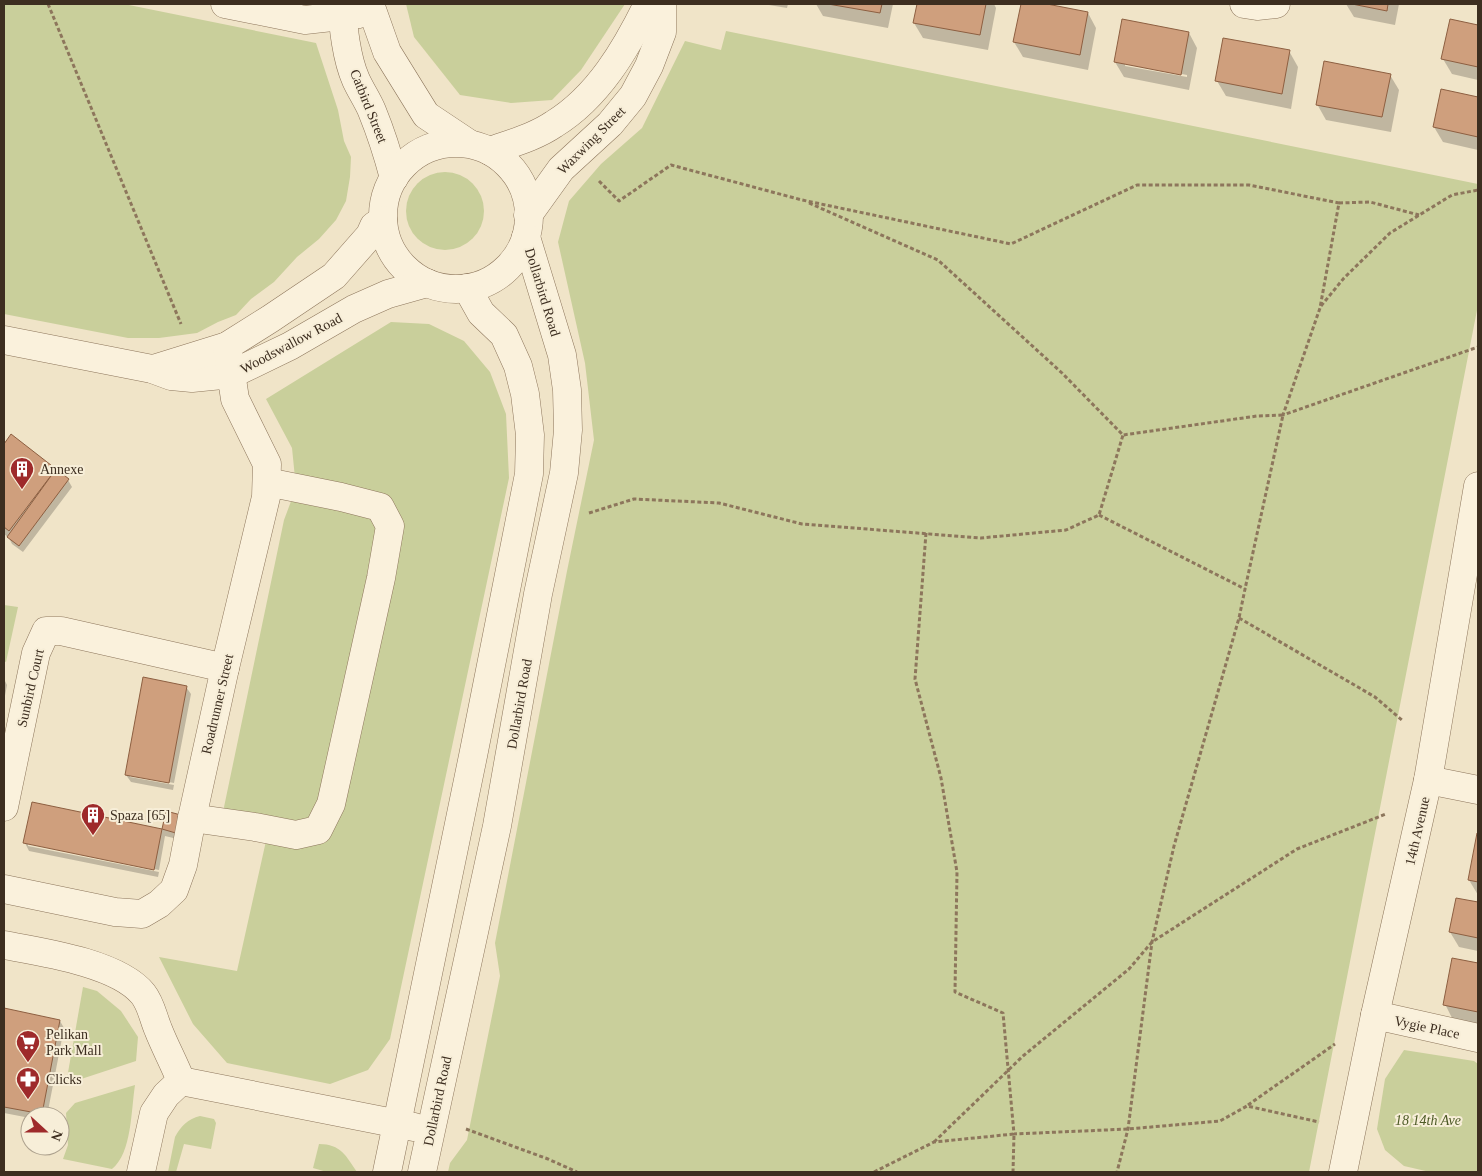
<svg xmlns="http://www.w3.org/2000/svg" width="1482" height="1176" viewBox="0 0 1482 1176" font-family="'Times New Roman',serif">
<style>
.green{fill:#c9cf9b}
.shadow{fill:#0003;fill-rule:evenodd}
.building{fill:#cf9f7d;stroke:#8d5f41}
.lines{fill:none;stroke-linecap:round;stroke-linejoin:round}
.minor-casing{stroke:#8d765c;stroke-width:29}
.path{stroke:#8d765c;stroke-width:3;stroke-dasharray:4 2.5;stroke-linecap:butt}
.minor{stroke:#faf1dc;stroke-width:28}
.labels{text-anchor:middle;stroke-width:4;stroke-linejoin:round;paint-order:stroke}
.street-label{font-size:14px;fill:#3d2e20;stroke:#f7eed8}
.poi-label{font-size:14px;fill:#3d2e20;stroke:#f7eed8;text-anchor:start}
.park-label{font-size:14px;font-style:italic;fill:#4d5a26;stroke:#f7eed8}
</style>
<rect width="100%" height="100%" fill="#f0e4c8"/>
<g class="green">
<polygon points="4,4 124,4 316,43 338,110 344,141 351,157 350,177 346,201 336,220 319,239 297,257 274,282 251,299 236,315 218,322 197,333 159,338 128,338 4,314"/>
<polygon points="406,4 625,4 581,70 552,100 511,103 460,95 414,37"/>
<polygon points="726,31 1478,184 1478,305 1309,1172 448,1172 450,1163 467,1140 500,976 495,943 567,571 594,440 585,363 558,242 569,201 601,164 642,128 685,41 721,50"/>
<circle cx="445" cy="211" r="39"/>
<polygon points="391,322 429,324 464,341 490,372 506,414 509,478 390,1039 368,1070 330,1084 227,1063 193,1024 159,957 237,971 266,841 219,831 284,520 296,488 292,448 266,399"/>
<polygon points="4,605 18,607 6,662 4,661"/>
<polygon points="83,987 97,991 121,1011 138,1037 136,1061 66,1084"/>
<polygon points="1404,1050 1474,1061 1478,1064 1478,1172 1430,1172 1404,1166 1385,1150 1377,1129 1385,1079"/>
<path d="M 135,1085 C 131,1110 132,1153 112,1169 L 63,1159 L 68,1145 L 66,1113 L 75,1103 Z"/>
<path d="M 200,1116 L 214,1119 L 216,1123 L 211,1149 L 184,1144 L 176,1172 L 168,1172 L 175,1137 C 181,1126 188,1119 200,1116 Z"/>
<path d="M 319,1144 C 341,1144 346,1156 357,1172 L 327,1172 L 313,1168 Z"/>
</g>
<g class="shadow">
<polygon points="763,4 788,4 787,8"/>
<polygon points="816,4 893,4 888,28 823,16"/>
<polygon points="918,4 994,4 996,8 988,50 923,38 914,23"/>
<polygon points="1022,4 1040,4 1088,13 1096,28 1088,70 1023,57 1014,42"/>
<polygon points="1346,4 1399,4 1395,25 1354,17"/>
<polygon points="1451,20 1478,26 1478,80 1452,74 1443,59"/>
<path d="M 1189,33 L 1197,48 L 1189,90 L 1124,77 L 1115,62 ZM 1125,63 L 1187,75 L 1187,77 L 1125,66 Z"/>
<polygon points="1289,51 1298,67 1291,109 1226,96 1217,81"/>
<polygon points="1390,75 1399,90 1391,132 1326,120 1317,104"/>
<polygon points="1442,91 1478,99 1478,150 1443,142 1434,127"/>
<polygon points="11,436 68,480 72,487 23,552 12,544 9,538 4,534 4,446"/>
<polygon points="4,679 7,685 4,701"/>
<polygon points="186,687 191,694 174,783 130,775 130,777 174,785 173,790 131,782 126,775"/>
<polygon points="33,803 163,830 167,813 190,842 165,836 159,870 28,843 28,846 159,872 158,877 29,851 25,843"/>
<polygon points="1478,834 1478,895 1469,880"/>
<polygon points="1457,899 1478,904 1478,951 1459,947 1450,932"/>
<polygon points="1453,959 1478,965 1478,1025 1453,1020 1445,1004"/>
<polygon points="4,1009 60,1021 64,1028 47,1116 30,1116 30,1118 4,1113"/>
</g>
<g class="building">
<polygon points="828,4 882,4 880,13"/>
<polygon points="917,4 986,4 980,35 913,23"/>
<polygon points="1021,4 1047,4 1088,12 1080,55 1013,42"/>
<polygon points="1352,4 1388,4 1387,11"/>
<polygon points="1122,19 1189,32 1181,75 1114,62"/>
<polygon points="1450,19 1478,25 1478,67 1441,59"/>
<polygon points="1223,38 1290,50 1282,94 1215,81"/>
<polygon points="1324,61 1391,74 1382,117 1316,105"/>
<polygon points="1441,89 1478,97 1478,137 1433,127"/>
<polygon points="11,434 56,469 9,531 4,527 4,444"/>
<polygon points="56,469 69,479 19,546 7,537"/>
<polygon points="143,677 187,686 169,783 125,775"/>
<polygon points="32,802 162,829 154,870 23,843"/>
<polygon points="166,811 192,818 186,836 162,829"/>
<polygon points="1477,833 1478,833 1478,882 1468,880"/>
<polygon points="1456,898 1478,902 1478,938 1449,932"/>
<polygon points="1452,958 1478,963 1478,1012 1443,1005"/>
<polygon points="4,1008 60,1020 42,1114 4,1107"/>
</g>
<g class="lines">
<g class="minor-casing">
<g id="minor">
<polyline points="225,4 305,20 359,14"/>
<path d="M 343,4 C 342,25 347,60 356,80 C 361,91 368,101 372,111 C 381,133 388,155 394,178"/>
<polyline points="370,4 387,52 426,115 468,143"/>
<polyline points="1244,4 1257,6 1276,4"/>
<circle cx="456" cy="216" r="73"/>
<path d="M 490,151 C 512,143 535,137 554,124 C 598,97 626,49 648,4"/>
<polyline points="528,215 561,169 610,124 633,96 649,66 662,32 662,4"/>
<polyline points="4,340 152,369 171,376 192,378 232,374 290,346 354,309 388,294 427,283"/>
<polyline points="153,369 227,346 270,319 334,276 370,235 374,226 383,220"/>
<polyline points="1428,780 1478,790"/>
<polyline points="4,807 36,653 46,631 61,631 225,668"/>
<polyline points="192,818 255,827 296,835 318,830 331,804 381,578 390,526 380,507 341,497 267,482"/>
<polyline points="4,889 115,912 142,914 159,904 174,890 183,865 192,818 225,668 266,497 267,464 235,399 227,346"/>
<path d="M 4,945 C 42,952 118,963 143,994 C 151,1004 153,1017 158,1029 C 165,1047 174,1063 181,1081 L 166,1095 L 154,1113 L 141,1172"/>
<polyline points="1375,1015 1478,1038"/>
<polyline points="181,1081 414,1127"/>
<polyline points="387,1172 473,756 529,474 530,435 525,394 518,366 504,335 481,313 467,288"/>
<polyline points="422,1172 497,826 538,594 564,473 568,430 567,390 562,355 526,237"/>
<polyline points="1343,1172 1375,1015 1428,780 1478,486"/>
</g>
</g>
<g class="path">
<polyline points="48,4 181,324"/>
<polyline points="599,181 619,201 671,165 802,200 1011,244 1137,185 1249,185 1339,203 1320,308 1283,415 1478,347"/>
<polyline points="809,203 938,260 1062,373 1123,435 1257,416 1283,415 1245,589"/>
<polyline points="1339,203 1370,202 1419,215"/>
<polyline points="1321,306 1344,278 1390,233 1452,195 1478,190"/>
<polyline points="589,513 634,499 719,503 802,524 981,538 1066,530 1099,515 1123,435"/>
<polyline points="1099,515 1245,589 1239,618 1174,846 1152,942 1128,1129 1117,1172"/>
<polyline points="926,533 915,679 941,778 957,872 955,992 1003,1013 1014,1134 1128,1129 1220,1121 1247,1106 1319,1122"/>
<polyline points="1239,618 1375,697 1403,721"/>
<polyline points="1248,1105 1335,1044"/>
<polyline points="466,1129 548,1159 577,1172"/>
<polyline points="934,1142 1023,1056 1129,969 1152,942 1297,849 1386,814"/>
<polyline points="874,1172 934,1142 1014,1134 1013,1172"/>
</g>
<use href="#minor" class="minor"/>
</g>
<defs>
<g id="building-pin" transform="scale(1.25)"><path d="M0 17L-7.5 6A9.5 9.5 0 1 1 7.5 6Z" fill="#9e2a2b" stroke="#f7eed8"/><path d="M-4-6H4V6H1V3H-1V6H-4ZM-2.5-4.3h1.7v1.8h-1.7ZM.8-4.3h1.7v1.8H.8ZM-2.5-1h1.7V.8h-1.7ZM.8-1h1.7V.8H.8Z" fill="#fff"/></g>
<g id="supermarket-pin" transform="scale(1.25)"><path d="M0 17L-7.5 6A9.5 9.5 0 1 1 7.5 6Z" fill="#9e2a2b" stroke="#f7eed8"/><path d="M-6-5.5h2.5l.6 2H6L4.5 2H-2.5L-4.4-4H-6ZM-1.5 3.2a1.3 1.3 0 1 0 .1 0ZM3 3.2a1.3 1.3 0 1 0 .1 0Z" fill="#fff"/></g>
<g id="pharmacy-pin" transform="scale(1.25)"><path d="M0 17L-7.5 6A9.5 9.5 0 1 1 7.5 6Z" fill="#9e2a2b" stroke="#f7eed8"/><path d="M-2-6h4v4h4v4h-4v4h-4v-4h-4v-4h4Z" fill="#fff"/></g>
</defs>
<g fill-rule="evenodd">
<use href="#building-pin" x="22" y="469"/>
<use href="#building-pin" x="93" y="815"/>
<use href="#supermarket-pin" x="28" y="1042"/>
<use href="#pharmacy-pin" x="28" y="1079"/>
</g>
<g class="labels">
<g class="street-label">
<text transform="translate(369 106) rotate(68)" y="5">Catbird Street</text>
<text transform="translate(591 140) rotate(-45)" y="5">Waxwing Street</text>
<text transform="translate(543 292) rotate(73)" y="5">Dollarbird Road</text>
<text transform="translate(291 343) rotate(-28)" y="5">Woodswallow Road</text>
<text transform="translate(30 688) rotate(-77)" y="5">Sunbird Court</text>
<text transform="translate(217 704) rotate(-77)" y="5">Roadrunner Street</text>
<text transform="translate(519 704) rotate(-80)" y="5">Dollarbird Road</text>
<text transform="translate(1417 831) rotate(-77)" y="5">14th Avenue</text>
<text transform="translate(1427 1027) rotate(12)" y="5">Vygie Place</text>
<text transform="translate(437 1101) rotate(-78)" y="5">Dollarbird Road</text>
</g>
<g class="poi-label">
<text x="40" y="474">Annexe</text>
<text x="110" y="820">Spaza [65]</text>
<text x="46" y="1039">Pelikan<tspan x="46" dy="16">Park Mall</tspan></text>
<text x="46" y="1084">Clicks</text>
</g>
<g class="park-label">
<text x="1428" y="1125">18 14th Ave</text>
</g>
</g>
<rect width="1482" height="1176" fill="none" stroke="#3d2e20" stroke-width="10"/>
<g transform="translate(45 1131) rotate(111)"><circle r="24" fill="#f7eed8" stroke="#ada18e"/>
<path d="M0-4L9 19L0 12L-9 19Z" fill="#9e2a2b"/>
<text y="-8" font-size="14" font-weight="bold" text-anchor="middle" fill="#3d2e20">N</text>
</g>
</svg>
